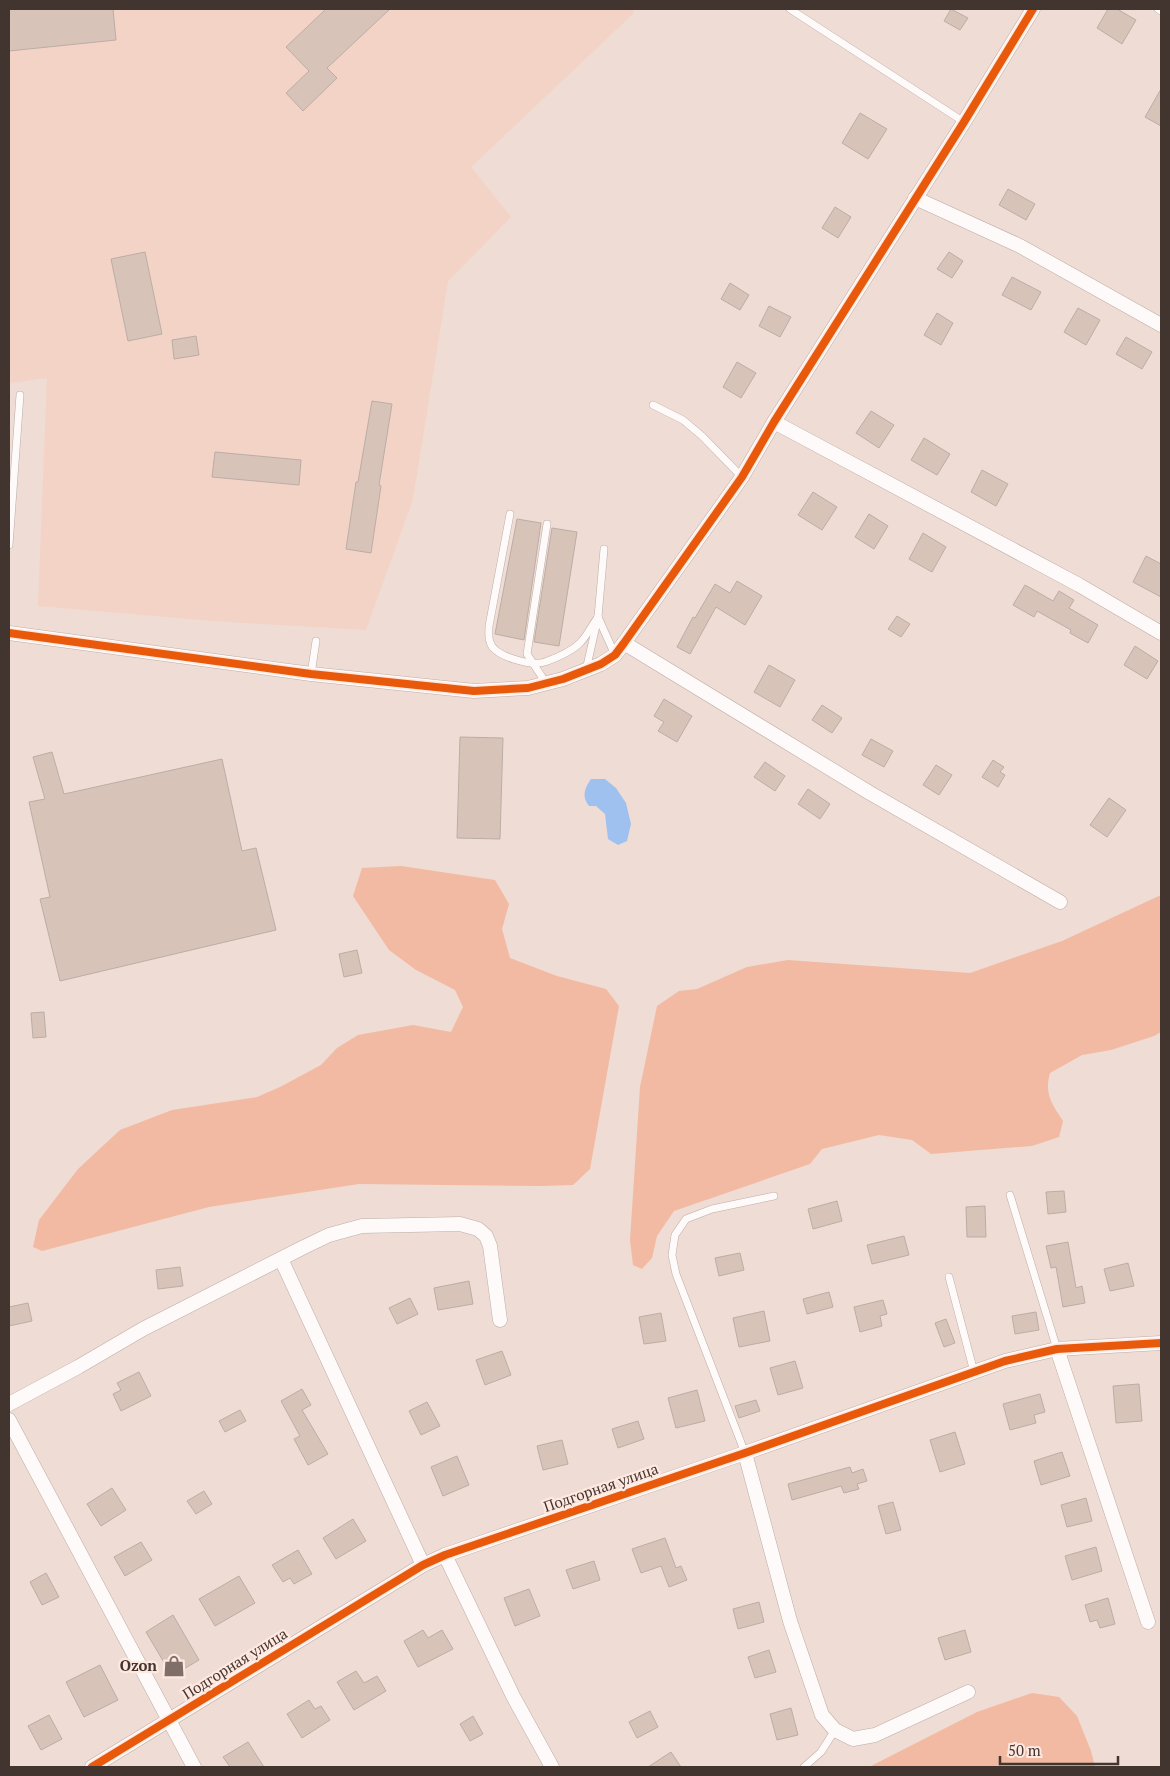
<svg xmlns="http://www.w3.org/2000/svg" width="1170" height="1776" viewBox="0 0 1170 1776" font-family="'PT Serif',serif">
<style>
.built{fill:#f3d3c5}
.green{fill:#f2baa2}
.water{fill:#9fc1ef}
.building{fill:#d8c3b9;stroke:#bbada6}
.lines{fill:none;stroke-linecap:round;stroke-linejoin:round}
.lane-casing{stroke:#bcada7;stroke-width:8}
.street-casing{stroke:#bcada7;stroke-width:15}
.lane{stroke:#fdfaf9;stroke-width:7}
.street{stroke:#fdfaf9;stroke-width:14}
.cycleway-casing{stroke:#fee8df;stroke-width:11}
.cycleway{stroke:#e8590c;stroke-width:8}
.labels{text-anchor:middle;stroke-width:4.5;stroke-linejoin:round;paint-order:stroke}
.street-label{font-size:15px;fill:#42342e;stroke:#fee8df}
.poi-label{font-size:15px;font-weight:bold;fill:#42342e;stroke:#fee8df;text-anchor:end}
</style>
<rect width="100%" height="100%" fill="#efdcd4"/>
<polygon class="built" points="9,9 634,9 633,14 471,167 511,217 448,281 413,499 366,630 212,621 38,606 47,378 9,383"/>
<g class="green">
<polygon points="401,866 495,880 509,904 502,929 510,958 557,976 606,989 619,1006 590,1169 573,1185 541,1186 359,1184 209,1207 42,1251 33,1247 39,1220 78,1169 120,1130 172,1110 257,1097 280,1087 321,1065 337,1048 358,1035 413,1025 451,1032 463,1007 455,990 416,970 389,950 353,896 362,868"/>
<path d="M 1161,895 L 1161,1032 L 1154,1036 L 1111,1050 L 1082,1055 L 1050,1073 C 1044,1094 1052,1104 1063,1121 L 1059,1137 L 1032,1146 L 931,1154 L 912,1140 L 879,1135 L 822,1149 L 810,1164 L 674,1211 L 657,1236 L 652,1258 L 642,1269 L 633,1265 L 630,1240 L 640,1087 L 657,1006 L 679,991 L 697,989 L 747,967 L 788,960 L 970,973 L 1062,941 Z"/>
<polygon points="1032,1693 1059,1697 1077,1716 1091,1751 1095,1767 869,1767 977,1712"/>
</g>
<path class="water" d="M 591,779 L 605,779 L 616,788 L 626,803 L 631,824 L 627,841 L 618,845 L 608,839 L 605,814 L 596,806 L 589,806 C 581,796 585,788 591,779 Z"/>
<g class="building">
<polygon points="9,9 113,9 116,40 9,51"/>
<polygon points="326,9 390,9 327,68 337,78 303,111 286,93 309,71 286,47"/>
<polygon points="951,9 968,18 960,30 944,21"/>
<polygon points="1108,9 1117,9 1136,20 1122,44 1097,28"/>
<polygon points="1161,89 1161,126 1145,117"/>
<polygon points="860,113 887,129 868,159 842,143"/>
<polygon points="1008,189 1035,204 1026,220 999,205"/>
<polygon points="835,207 851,217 838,238 822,228"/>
<polygon points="145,252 162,334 128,341 111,259"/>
<polygon points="949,252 963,261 952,278 937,269"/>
<polygon points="1012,277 1041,292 1031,310 1002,295"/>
<polygon points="730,283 749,295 740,310 721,299"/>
<polygon points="769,306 791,317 780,337 759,326"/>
<polygon points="1078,308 1100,320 1086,345 1064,332"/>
<polygon points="937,313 953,323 941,345 924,335"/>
<polygon points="196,336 199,355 174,359 172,340"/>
<polygon points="1126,337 1152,352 1142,369 1116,354"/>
<polygon points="737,362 756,373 741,398 723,387"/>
<polygon points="372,401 392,404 379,485 381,486 371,553 346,549 356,482 358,482"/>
<polygon points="871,411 894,425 879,448 856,433"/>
<polygon points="924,438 950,454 937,475 911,460"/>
<polygon points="215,452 301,460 299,485 212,477"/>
<polygon points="982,470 1008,484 996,506 971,492"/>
<polygon points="813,492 837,507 822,530 798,515"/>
<polygon points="869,514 888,526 874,549 855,537"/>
<polygon points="517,519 541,523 524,640 495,634"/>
<polygon points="552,528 577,532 559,646 534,642"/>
<polygon points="923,533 946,547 932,572 909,559"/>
<polygon points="1146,556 1161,564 1161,597 1133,582"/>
<polygon points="737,581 762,596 745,625 716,607 690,654 677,647 693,617 695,618 715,584 730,593"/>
<polygon points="1025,585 1053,601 1059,591 1074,600 1069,608 1098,625 1088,643 1070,633 1071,630 1037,611 1034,617 1013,605"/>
<polygon points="897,616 910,624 901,637 888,629"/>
<polygon points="1135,646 1158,661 1147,679 1124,665"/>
<polygon points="769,665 795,680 780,707 754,692"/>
<polygon points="664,699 692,716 677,742 658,731 664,722 654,716"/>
<polygon points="822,705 842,718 832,733 812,720"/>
<polygon points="460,737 503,738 500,839 457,838"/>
<polygon points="871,739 893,751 884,767 862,755"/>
<polygon points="52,752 64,794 222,759 242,851 256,848 276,930 60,981 40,899 50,897 29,802 45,799 33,757"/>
<polygon points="993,760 1004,767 1000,772 1005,775 998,787 982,777"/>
<polygon points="765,762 785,776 775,791 754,777"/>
<polygon points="936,765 952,775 939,795 923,785"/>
<polygon points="808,789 830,804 820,819 798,804"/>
<polygon points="1109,798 1126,810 1107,837 1090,825"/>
<polygon points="357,950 362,973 344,977 339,954"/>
<polygon points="44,1012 46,1037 33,1038 31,1013"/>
<polygon points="1064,1191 1066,1212 1048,1214 1046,1192"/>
<polygon points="837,1201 842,1221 813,1229 808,1209"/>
<polygon points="985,1206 986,1237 967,1237 966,1207"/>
<polygon points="904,1236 909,1255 872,1264 867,1245"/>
<polygon points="1068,1242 1076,1288 1082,1286 1085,1303 1063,1307 1056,1267 1051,1268 1046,1246"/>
<polygon points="740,1253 744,1270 719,1276 715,1258"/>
<polygon points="1128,1263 1134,1286 1110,1291 1104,1269"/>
<polygon points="180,1267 183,1286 158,1289 156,1270"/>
<polygon points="469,1281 473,1304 438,1310 434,1288"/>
<polygon points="829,1292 833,1307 807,1314 803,1299"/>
<polygon points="410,1298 418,1314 397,1324 389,1308"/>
<polygon points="883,1300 887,1314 880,1316 882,1326 860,1332 854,1307"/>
<polygon points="28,1303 32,1321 9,1326 9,1307"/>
<polygon points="764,1311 770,1341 739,1347 733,1318"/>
<polygon points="1036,1312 1039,1330 1015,1334 1012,1316"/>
<polygon points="661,1313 666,1341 644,1344 639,1317"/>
<polygon points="946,1319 955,1343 944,1347 935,1323"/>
<polygon points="502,1351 511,1375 485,1385 476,1360"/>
<polygon points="795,1361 803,1388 778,1395 770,1368"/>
<polygon points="139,1372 151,1396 121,1411 113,1394 121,1390 117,1383"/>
<polygon points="1139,1384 1142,1421 1116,1423 1113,1386"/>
<polygon points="302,1389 311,1405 302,1410 328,1454 308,1465 294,1439 300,1436 281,1401"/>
<polygon points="697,1390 705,1421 676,1428 668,1398"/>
<polygon points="1040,1394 1045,1412 1034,1415 1036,1423 1010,1430 1003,1404"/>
<polygon points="756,1400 760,1411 739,1418 735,1406"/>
<polygon points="427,1402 440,1426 421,1435 409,1411"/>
<polygon points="240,1410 246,1421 225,1432 219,1421"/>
<polygon points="638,1421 644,1439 618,1448 612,1429"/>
<polygon points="955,1432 965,1464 940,1472 930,1440"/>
<polygon points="562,1440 568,1464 543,1470 537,1446"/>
<polygon points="1062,1452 1070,1476 1041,1485 1034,1461"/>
<polygon points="457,1456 469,1485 443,1496 431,1467"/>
<polygon points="850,1467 852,1473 863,1469 867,1481 857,1484 859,1489 844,1493 841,1486 792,1500 788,1484"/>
<polygon points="112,1488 126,1510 101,1526 87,1504"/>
<polygon points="204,1491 212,1504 196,1514 187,1501"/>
<polygon points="1086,1498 1092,1521 1067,1527 1061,1505"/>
<polygon points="893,1502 901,1530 886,1534 878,1506"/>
<polygon points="353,1519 366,1541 336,1559 323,1538"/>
<polygon points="665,1538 676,1568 681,1566 687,1580 669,1587 661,1566 641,1573 632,1549"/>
<polygon points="141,1542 152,1560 125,1576 114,1557"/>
<polygon points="1096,1547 1102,1571 1072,1580 1065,1556"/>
<polygon points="298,1550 312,1574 294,1584 290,1578 283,1582 272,1565"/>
<polygon points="594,1561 600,1580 573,1589 566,1570"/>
<polygon points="46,1573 59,1597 42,1605 30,1582"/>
<polygon points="239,1576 255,1603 215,1626 199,1599"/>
<polygon points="529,1589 540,1616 515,1626 504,1598"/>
<polygon points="1108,1598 1115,1624 1100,1628 1097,1620 1090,1622 1085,1605"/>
<polygon points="759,1602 764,1622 738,1629 733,1609"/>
<polygon points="173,1615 199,1660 172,1676 146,1632"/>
<polygon points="423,1630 428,1638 442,1630 453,1649 418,1667 404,1641"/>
<polygon points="965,1630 971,1652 945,1660 938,1638"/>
<polygon points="769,1650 776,1672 755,1678 748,1657"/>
<polygon points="100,1665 118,1700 84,1717 66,1682"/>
<polygon points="356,1671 364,1683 377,1676 386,1691 354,1710 337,1682"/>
<polygon points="309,1700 315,1709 321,1706 330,1720 302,1738 287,1714"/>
<polygon points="791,1708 798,1735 777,1740 770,1714"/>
<polygon points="650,1711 658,1727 637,1738 629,1722"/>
<polygon points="49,1715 62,1739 41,1750 28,1726"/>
<polygon points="473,1716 483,1734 470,1741 460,1724"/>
<polygon points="248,1742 264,1767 230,1767 223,1757"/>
<polygon points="671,1752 681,1767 648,1767"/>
</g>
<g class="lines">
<g class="lane-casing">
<g id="lane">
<polyline points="790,9 964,122"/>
<polyline points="1158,9 1161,11"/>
<polyline points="653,405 683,420 702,436 742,477"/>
<path d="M 510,514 L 489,626 C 489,631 488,637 490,642 C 494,657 531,666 545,662 C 556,658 572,651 580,643 C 587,636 592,625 598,617"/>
<polyline points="9,545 20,395"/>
<polyline points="598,617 615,655"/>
<polyline points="586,670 598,617 604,549"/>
<polyline points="311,674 316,641"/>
<polyline points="546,683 527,654 547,524"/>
<polyline points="1010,1195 1057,1349"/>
<polyline points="949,1277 974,1372"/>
<polyline points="745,1453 676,1274 672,1255 675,1235 686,1219 712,1209 774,1196"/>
<polyline points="804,1767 821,1752 835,1730"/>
</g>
</g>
<g class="street-casing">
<g id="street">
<polyline points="915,198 1020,246 1161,325"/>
<polyline points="774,422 1079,585 1161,633"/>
<polyline points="9,633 311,674 474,691 528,688 563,679 601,664 615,655 624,643 742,477 774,422 964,122 1033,9"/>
<polyline points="624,643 870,793 1060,902"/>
<polyline points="281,1259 423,1565"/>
<polyline points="1057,1349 1148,1622"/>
<polyline points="9,1404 78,1367 143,1329 304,1247 329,1235 362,1226 460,1224 478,1229 486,1236 490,1246 500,1320"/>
<polyline points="9,1420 194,1767"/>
<polyline points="745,1453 790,1621 822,1715 835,1730 853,1739 875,1735 968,1692"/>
<polyline points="445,1555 513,1696 552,1767"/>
<polyline points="92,1767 423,1565 445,1555 745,1453 1005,1361 1057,1349 1161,1343"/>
</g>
</g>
<use href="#lane" class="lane"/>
<use href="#street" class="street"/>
<g class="cycleway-casing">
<g id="cycleway">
<polyline points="9,633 311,674 474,691 528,688 563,679 601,664 615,655 624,643 742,477 774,422 964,122 1033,9"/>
<polyline points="92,1767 423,1565 445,1555 745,1453 1005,1361 1057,1349 1161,1343"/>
</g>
</g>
<use href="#cycleway" class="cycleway"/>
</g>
<defs>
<g id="shop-bare" transform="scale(1.725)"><path d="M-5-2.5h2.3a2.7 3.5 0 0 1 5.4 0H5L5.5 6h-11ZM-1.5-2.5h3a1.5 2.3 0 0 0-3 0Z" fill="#7f6f68" stroke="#fee8df" stroke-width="2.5" paint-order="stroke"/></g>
</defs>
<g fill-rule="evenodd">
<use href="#shop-bare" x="174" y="1666"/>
</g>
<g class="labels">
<g class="street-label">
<text transform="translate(601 1488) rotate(-19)" y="5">Подгорная улица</text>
<text transform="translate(235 1664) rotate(-32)" y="5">Подгорная улица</text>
</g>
<g class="poi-label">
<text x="157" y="1671">Ozon</text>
</g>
</g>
<rect width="1170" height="1776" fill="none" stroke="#42342e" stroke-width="20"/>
<path d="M1000 1756v8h118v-8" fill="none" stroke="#42342e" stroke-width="2.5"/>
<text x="1008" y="1756" font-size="15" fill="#42342e" stroke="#fee8df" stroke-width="4" paint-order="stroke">50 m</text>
</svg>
